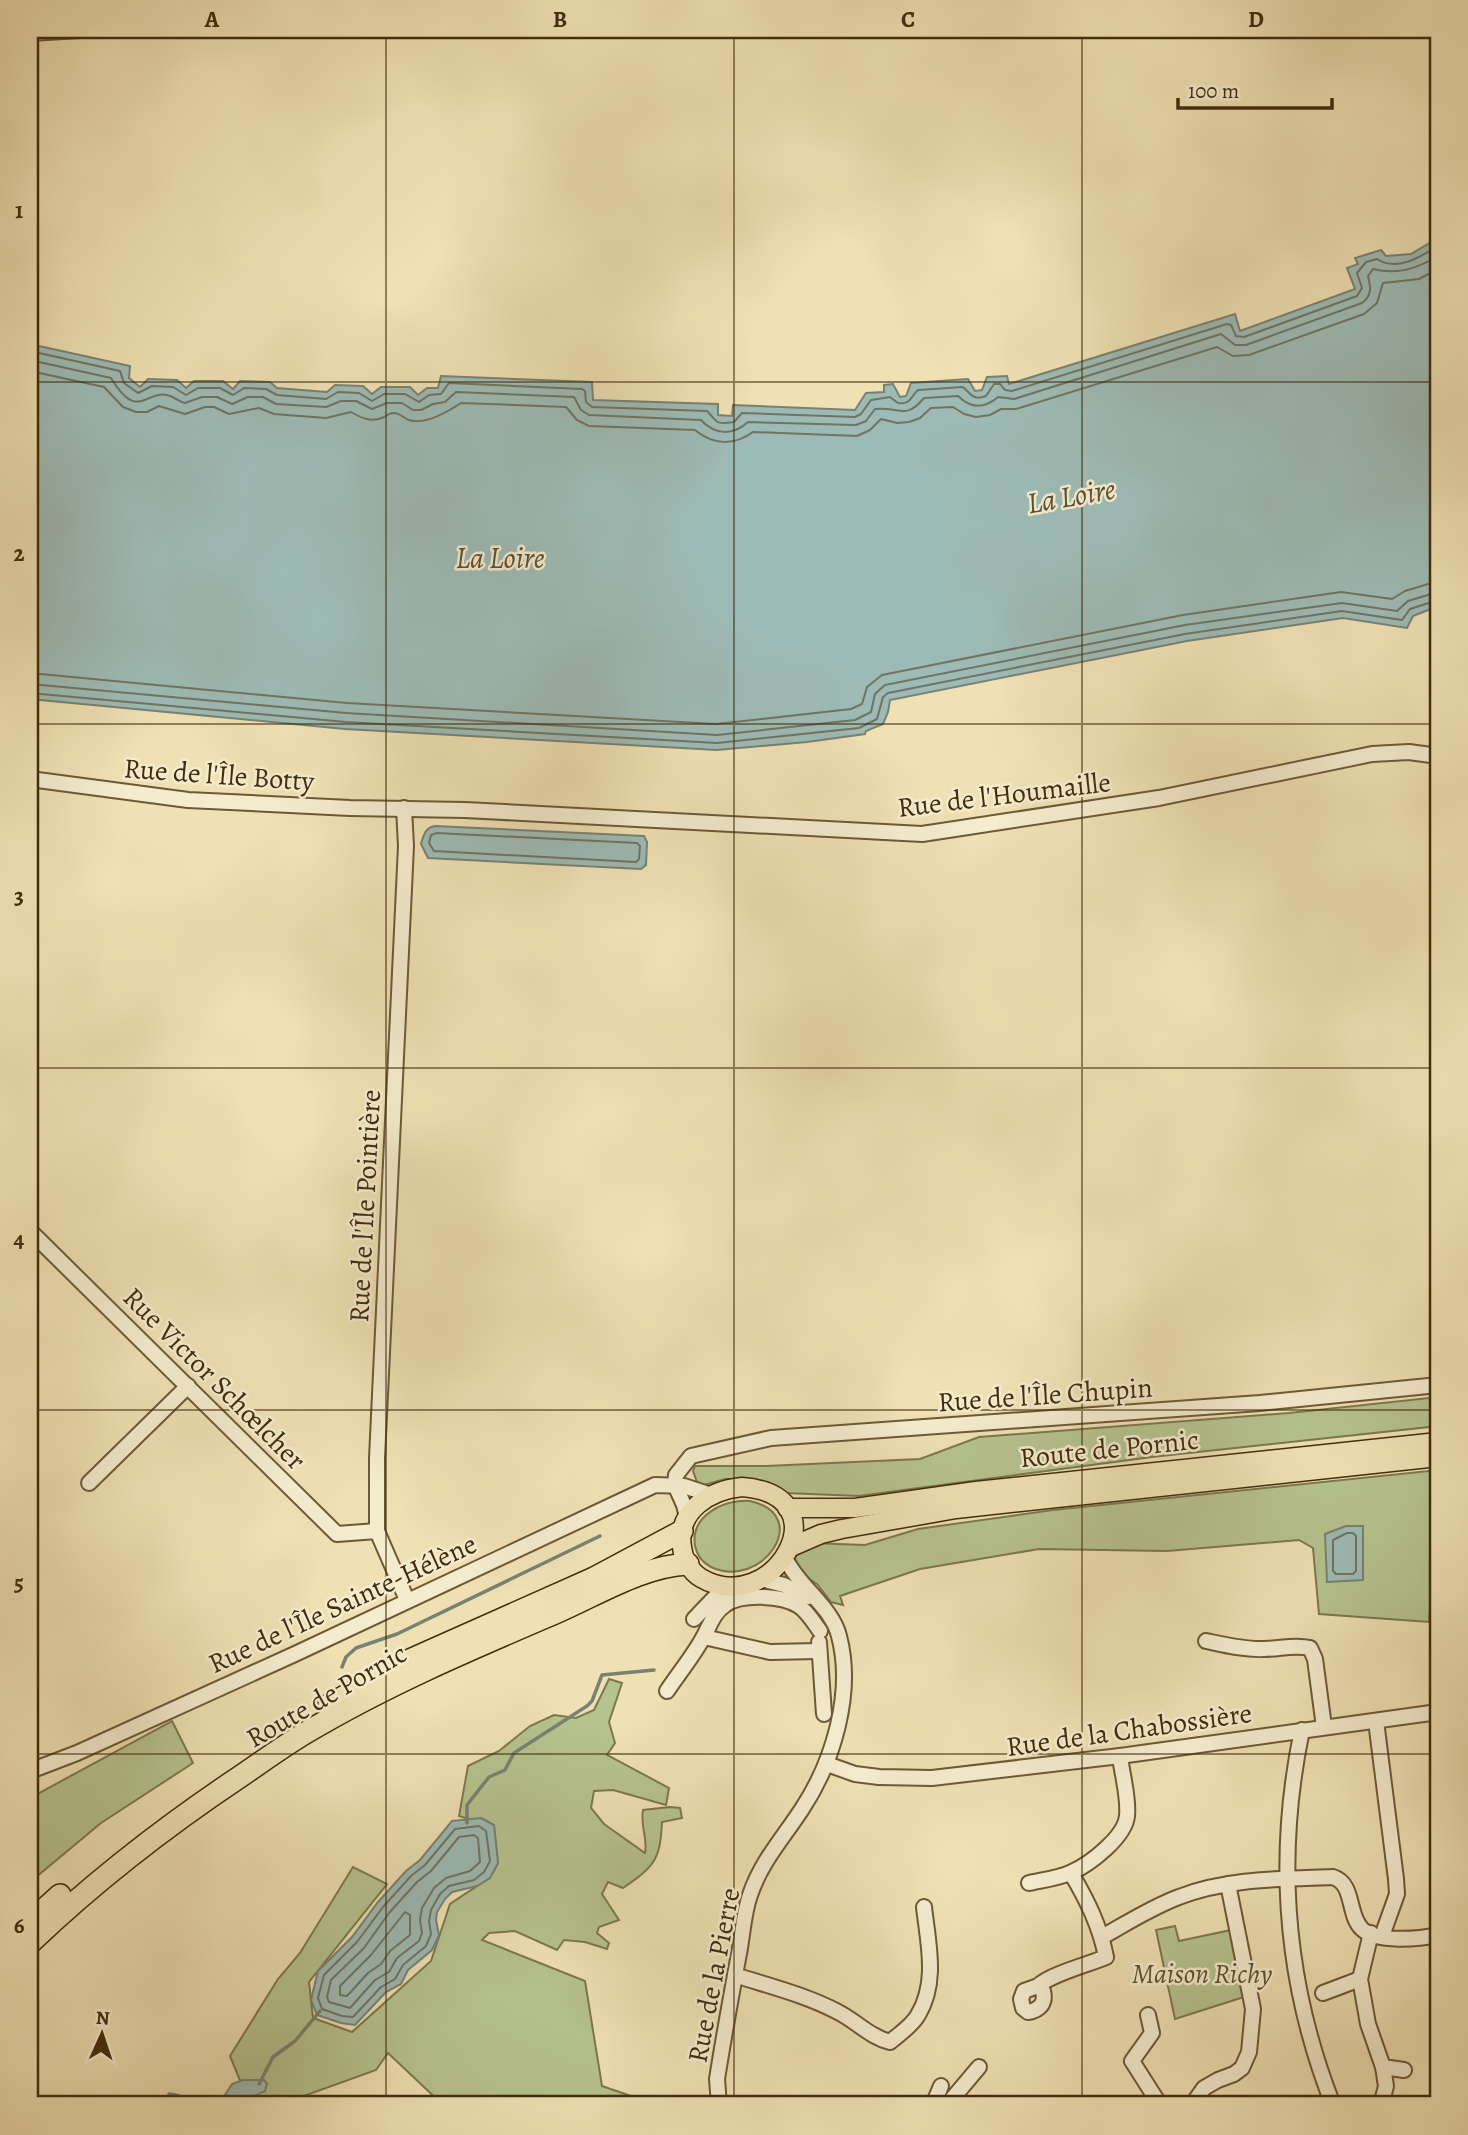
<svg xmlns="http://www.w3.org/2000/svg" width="1468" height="2135" viewBox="0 0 1468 2135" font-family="Alegreya,serif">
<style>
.green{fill:#b6c38f;stroke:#7c784e;stroke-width:2}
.water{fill:#9dbbb6;stroke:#798272;stroke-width:2}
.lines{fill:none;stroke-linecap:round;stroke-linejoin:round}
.shore{stroke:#707461;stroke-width:2}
.stream{stroke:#798272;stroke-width:3.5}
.minor-casing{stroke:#6d5936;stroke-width:18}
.major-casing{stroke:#422c0c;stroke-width:21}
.highway-casing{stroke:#422c0c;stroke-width:24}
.minor{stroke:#f5ecce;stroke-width:14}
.major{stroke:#efe1b4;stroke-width:18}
.highway{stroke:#efe1b4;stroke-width:21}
.grid{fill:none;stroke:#422c0c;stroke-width:2;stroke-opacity:0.55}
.labels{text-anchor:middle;stroke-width:5;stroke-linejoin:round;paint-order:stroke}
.street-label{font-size:28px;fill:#422c0c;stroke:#f5ecce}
.park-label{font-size:28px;font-style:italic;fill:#5f522d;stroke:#f5ecce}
.water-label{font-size:30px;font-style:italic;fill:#595036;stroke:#f5ecce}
.neatline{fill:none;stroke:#422c0c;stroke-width:2.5}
.grid-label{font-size:23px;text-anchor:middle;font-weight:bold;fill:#422c0c}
</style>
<rect width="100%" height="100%" fill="#efe1b4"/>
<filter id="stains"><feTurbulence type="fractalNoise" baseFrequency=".00286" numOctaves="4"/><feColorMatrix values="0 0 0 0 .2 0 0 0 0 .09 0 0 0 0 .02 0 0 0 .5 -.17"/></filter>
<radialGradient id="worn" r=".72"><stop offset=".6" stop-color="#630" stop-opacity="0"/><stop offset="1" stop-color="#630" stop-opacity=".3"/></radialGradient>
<g class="green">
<polygon points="1438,1397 1438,1426 1152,1457 859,1496 785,1493 769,1483 747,1479 725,1479 704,1485 697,1482 693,1471 695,1466 766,1466 920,1459 979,1437 1289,1413"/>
<polygon points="1438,1470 1438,1527 1435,1527 1429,1622 1319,1614 1313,1548 1299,1540 1167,1551 1039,1549 920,1569 840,1596 843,1605 831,1602 817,1584 799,1572 795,1559 797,1552 811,1543 865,1545 918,1529 1053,1510"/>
<path d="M 750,1501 C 814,1515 762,1591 711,1567 C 703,1563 697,1555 695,1546 C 690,1515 725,1499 750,1501 Z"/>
<path d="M 609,1679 L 622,1683 L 609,1722 L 615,1743 L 607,1755 L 669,1788 L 666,1805 L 613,1790 L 594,1791 L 591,1808 L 604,1824 L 645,1853 C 648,1838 640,1827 643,1810 L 670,1807 L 680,1808 L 682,1818 L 662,1822 C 660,1860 655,1866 623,1888 L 608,1882 L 602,1894 L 619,1920 L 599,1927 L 597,1933 L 609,1943 L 607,1949 L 585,1942 L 564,1940 L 557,1950 L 515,1931 L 489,1933 L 482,1940 L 585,1981 L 602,2086 L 657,2105 L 443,2105 L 388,2053 L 376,2070 L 279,2105 L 250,2105 L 230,2056 L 278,1979 L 300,1953 L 353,1867 L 387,1884 L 309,1982 L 313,2018 L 352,2032 L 431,1961 L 450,1904 L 489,1878 L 498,1863 L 494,1827 L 459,1816 L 468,1766 L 499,1751 L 530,1726 L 554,1715 L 576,1718 L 594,1710 Z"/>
<polygon points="172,1721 193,1763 101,1823 30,1882 30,1798"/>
<polygon points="1175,1926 1179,1941 1231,1930 1247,1996 1175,2019 1156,1930"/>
</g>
<g class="water">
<polygon points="1438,238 1438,606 1413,616 1407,628 1343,618 1187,641 890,700 888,712 883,724 866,731 865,734 807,742 717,750 345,729 30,699 30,344 130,366 129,378 140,387 148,379 177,380 186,388 194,381 223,381 233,389 240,381 270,382 277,388 327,392 335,385 363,386 372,394 381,387 410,387 418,395 427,388 438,388 441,376 592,382 593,400 718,404 718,415 732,416 733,405 855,410 866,393 884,392 884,385 893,384 900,397 906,396 911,383 968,379 975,391 982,390 987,377 1007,376 1009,384 1235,314 1240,331 1355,289 1347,268 1358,264 1355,258 1381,250 1386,256 1411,254"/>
<path d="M 435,826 L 644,836 L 647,842 L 646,865 L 641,869 L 428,858 L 421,844 C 424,834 425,828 435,826 Z"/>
<polygon points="1346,1526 1363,1526 1363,1580 1327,1582 1325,1534"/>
<polygon points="481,1818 494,1825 498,1863 490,1878 477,1886 452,1892 445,1899 437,1912 436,1920 439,1935 432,1950 408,1970 401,1984 386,1992 355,2025 341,2023 317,2015 311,2000 318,1971 352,1937 378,1902 406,1871 420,1860 452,1821"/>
<polygon points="243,2080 264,2080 267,2084 265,2091 254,2096 250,2103 238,2105 209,2105 212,2100 223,2098 232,2084"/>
</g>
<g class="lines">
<g class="shore">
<path d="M 30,351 L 120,371 L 124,383 L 138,393 L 152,386 L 173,387 L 186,395 L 198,388 L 220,388 L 233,395 L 244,388 L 266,389 L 277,395 L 326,399 L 338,392 L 359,393 L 372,401 L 384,394 L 405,394 L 419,402 L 429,395 L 441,394 L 449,383 L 582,389 L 585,391 L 586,402 L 592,407 L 707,411 C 718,422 715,425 734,422 L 742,413 L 855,417 L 861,414 L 871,400 L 890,397 L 898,403 C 911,405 910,397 918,390 L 963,387 C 971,394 973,401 986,396 L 994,384 L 1000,384 L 1005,390 L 1012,391 L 1227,324 L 1231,325 L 1236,336 L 1244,337 L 1357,296 L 1362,288 L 1357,273 L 1366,262 L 1377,259 C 1397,272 1420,257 1438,246"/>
<path d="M 30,360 L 111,378 C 139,424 146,387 170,396 C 176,398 179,402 185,403 L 202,397 L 217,397 L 232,404 L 248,397 L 263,397 L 276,404 L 326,407 L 341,401 L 356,401 L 372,409 L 387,403 L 402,403 L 413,410 L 421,410 L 433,404 L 445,402 L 456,392 L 574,397 L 581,410 L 589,415 L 701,420 C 715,435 733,436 748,422 L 856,425 L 866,421 L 875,409 C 899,406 905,421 924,398 L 958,396 C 971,409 984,409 998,397 L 1014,399 L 1221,334 L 1235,345 L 1246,345 L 1362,303 C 1372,296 1371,287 1368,276 L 1373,269 C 1398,275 1416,269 1438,256"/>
<path d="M 30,371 L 104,387 L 123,407 L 136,412 L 147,412 L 159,406 L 185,414 L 205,407 L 214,407 L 229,414 L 259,408 L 274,414 L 326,418 L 351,412 C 361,418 372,423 384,417 C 389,415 388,413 394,413 C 400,413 403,418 409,420 C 425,425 449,411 461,403 L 566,407 L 577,420 L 589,426 L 695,430 C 713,445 734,446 753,432 L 857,436 L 870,430 L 881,419 L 897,423 L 909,422 L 920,418 L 931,408 L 953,407 L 964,414 L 976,417 L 990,415 L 1001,409 L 1016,409 L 1217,347 L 1233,356 L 1249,355 L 1364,314 L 1377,303 L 1383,283 L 1419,279 L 1438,269"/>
<polyline points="30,673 347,703 716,724 851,709 862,704 867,687 882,675 1183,615 1341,592 1392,599 1405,591 1438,581"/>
<polyline points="30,684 346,713 717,735 855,720 871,712 875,694 885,685 1185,625 1342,603 1397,611 1408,601 1438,592"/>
<polyline points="30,693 346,722 717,743 859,728 877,719 883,697 888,693 1185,634 1342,611 1402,620 1410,609 1438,600"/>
<polygon points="437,833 637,843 640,846 639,859 636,862 434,851 429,843 431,835"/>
<polygon points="1347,1533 1353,1533 1356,1536 1356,1571 1353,1574 1336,1574 1333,1571 1333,1540"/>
<polygon points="479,1826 486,1831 490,1861 484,1872 474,1880 449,1886 440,1894 431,1910 429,1921 431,1934 426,1946 403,1965 395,1979 381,1987 353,2017 342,2016 322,2009 318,1998 324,1975 357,1942 383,1907 411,1876 425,1865 455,1829"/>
<polygon points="474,1835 478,1838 480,1862 470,1871 446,1878 434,1888 422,1908 420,1920 422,1933 419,1941 397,1958 389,1972 375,1980 350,2008 329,2002 327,1997 331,1980 364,1948 389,1913 417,1882 431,1871 459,1837"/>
<polygon points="405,1912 410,1915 410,1935 390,1951 381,1964 368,1973 347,1996 340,1995 340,1986 371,1955"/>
</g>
<g class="stream">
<polyline points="342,1667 346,1657 356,1648 397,1634 600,1536"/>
<polyline points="467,1823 467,1805 489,1777 505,1770 514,1753 587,1706 592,1701 602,1675 654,1670"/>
<polyline points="259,2084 273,2057 295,2041 320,2011"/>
<path d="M 169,2094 C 178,2095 183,2096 186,2105"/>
</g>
<g class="minor-casing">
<g id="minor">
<polyline points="30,33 80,30"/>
<polyline points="30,779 188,800 350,808 465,810 922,834 1159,798 1372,754 1409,752 1438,756"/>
<polyline points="404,808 406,846 377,1458 377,1531 407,1600"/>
<polyline points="30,1231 337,1534 377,1531"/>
<polyline points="89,1483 188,1386"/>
<polyline points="675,1485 676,1475 691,1456 771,1438 1260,1403 1438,1385"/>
<polyline points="675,1485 684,1505 687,1517"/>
<polyline points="761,1579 784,1585 809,1597"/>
<polyline points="694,1619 715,1597 733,1585"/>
<polyline points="704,1637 770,1652 818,1651"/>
<path d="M 1206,1641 C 1225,1645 1245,1650 1264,1649 C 1280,1649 1294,1644 1310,1648 L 1315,1659 L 1324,1727"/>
<polyline points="819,1642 824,1714"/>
<path d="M 667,1691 C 679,1673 694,1655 704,1636 C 710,1625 714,1612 725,1605 C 741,1593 783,1595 799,1606 C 808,1612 814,1623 820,1631"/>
<polyline points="1376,1721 1396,1879 1397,1894 1382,1936"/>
<path d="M 1302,1730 C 1275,1859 1285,1983 1333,2105"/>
<polyline points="827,1764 855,1774 879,1777 932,1778 1120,1756 1438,1712"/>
<polyline points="30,1771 77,1753 295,1654 655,1485 684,1486 711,1495"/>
<path d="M 1029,1883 C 1043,1880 1060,1878 1072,1872 C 1090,1864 1125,1837 1127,1816 C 1129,1797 1122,1775 1120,1756"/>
<polyline points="1371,1933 1360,1979 1368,2024 1383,2067 1404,2070"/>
<path d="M 1102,1937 C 1127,1923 1152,1907 1179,1897 C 1227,1878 1283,1879 1333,1877 C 1355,1884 1347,1915 1362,1929 C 1377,1943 1419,1939 1438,1935"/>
<path d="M 735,1975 C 769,1986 806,1995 838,2012 C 856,2021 870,2037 890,2042 C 899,2034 912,2026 918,2015 C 938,1982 928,1943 924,1907"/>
<path d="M 1038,1986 L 1024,1991 L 1021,1999 L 1023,2008 L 1028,2012 C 1040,2010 1046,2003 1043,1991 L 1038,1986 C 1051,1974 1087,1965 1106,1957 C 1100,1926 1087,1900 1071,1873"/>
<polyline points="1323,1993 1360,1979"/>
<polyline points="1148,2015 1152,2033 1132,2061 1160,2105"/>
<path d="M 719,2105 L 717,2079 C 724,2035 732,1991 740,1948 C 743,1930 744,1912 750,1895 C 761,1862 783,1838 802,1809 C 833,1762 854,1693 839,1636 C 832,1607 799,1587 785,1558"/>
<polyline points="933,2105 941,2086"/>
<polyline points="953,2105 952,2099 979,2067"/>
<polyline points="1192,2105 1204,2088 1218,2080 1234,2074 1242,2068 1249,2052 1253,2009 1228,1884"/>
<polyline points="1381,2105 1386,2086 1383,2067"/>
</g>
</g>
<g class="major-casing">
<g id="major">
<path d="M 742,1487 C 846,1495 773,1620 701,1578 C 691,1572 683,1559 682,1547 C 676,1511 710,1490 742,1487 Z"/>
<polyline points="787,1508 855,1508 976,1491 1438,1442"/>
<polyline points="791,1547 821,1534 842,1529 956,1509 1438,1457"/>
</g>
</g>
<g class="highway-casing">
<g id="highway">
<polyline points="329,1705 412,1659 594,1578 682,1531"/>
<polyline points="30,1922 60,1895"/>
<path d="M 30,1943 C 95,1881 166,1826 241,1776 C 263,1761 285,1745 307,1732 C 386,1685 471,1649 555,1613 C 597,1595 642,1566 688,1564"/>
</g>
</g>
<use href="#minor" class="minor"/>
<use href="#major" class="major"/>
<use href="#highway" class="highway"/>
</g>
<path class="grid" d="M 386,30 L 386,2105M 734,30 L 734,2105M 1082,30 L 1082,2105M 30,382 L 1438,382M 30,724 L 1438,724M 30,1068 L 1438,1068M 30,1410 L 1438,1410M 30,1754 L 1438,1754"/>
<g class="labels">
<g class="street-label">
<text transform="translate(219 774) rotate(4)" y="10">Rue de l'Île Botty</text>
<text transform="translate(1004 794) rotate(-7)" y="10">Rue de l'Houmaille</text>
<text transform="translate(364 1206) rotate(-87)" y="10">Rue de l'Île Pointière</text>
<text transform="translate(215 1378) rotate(45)" y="10">Rue Victor Schœlcher</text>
<text transform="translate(1045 1394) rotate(-4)" y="10">Rue de l'Île Chupin</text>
<text transform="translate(1109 1448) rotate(-6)" y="10">Route de Pornic</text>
<text transform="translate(342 1603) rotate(-25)" y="10">Rue de l'Île Sainte-Hélène</text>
<text transform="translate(326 1695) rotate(-30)" y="10">Route de Pornic</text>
<text transform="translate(1129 1729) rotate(-8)" y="10">Rue de la Chabossière</text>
<text transform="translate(713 1975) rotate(-79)" y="10">Rue de la Pierre</text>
</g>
<g class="park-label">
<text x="1202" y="1983">Maison Richy</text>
</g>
<g class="water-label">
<text transform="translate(1071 496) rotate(-10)" y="10">La Loire</text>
<text x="500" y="568">La Loire</text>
</g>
</g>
<rect width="1468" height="2135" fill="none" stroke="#efe1b4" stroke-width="77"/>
<g transform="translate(102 2034) rotate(3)" stroke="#f5ecce" stroke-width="5" paint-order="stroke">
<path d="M0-5L12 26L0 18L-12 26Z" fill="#422c0c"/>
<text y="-10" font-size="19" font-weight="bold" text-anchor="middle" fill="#422c0c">N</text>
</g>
<path d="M1178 98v10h154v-10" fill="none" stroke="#422c0c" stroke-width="3.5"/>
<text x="1188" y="98" font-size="21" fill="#422c0c" stroke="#f5ecce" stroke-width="5" paint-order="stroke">100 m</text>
<rect x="38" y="38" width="1392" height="2058" class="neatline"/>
<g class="grid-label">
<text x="212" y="27">A</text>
<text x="560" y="27">B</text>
<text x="908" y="27">C</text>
<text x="1256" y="27">D</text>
<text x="19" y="218">1</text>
<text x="19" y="561">2</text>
<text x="19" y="904">3</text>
<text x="19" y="1247">4</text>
<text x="19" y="1590">5</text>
<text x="19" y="1933">6</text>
</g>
<rect width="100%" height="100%" filter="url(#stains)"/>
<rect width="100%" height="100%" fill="url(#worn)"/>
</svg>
